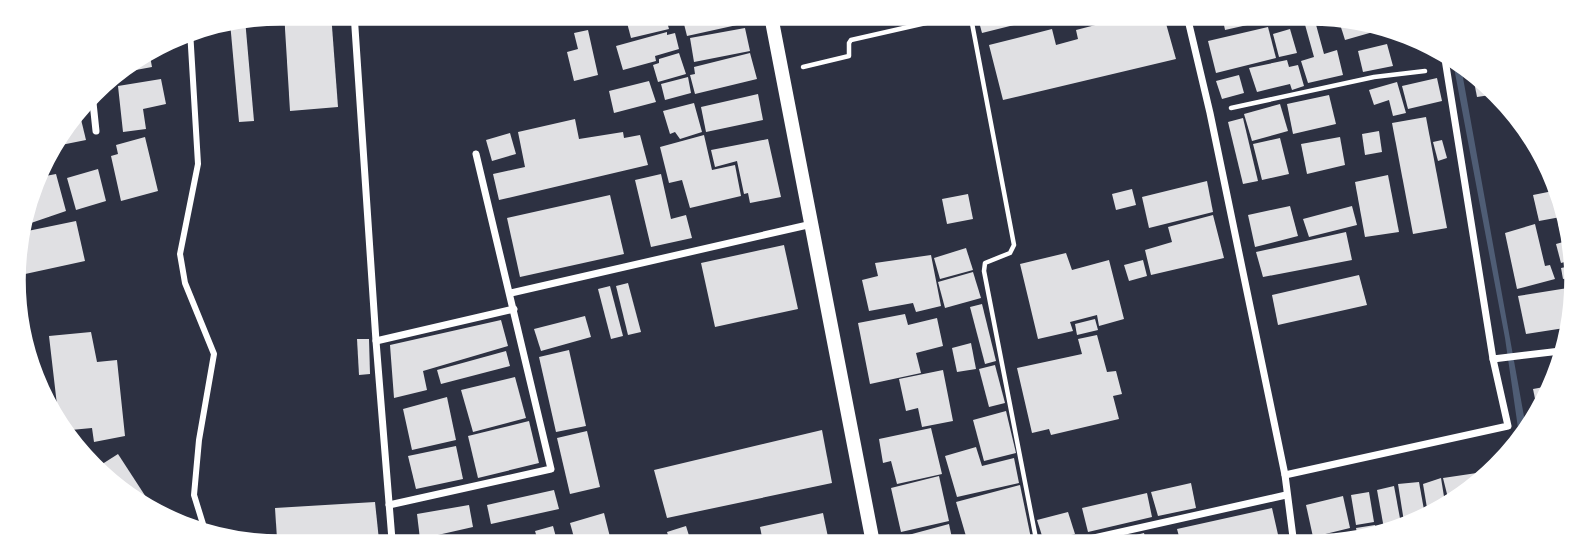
<svg xmlns="http://www.w3.org/2000/svg" width="1591" height="560" viewBox="0 0 1591 560" font-family="Figtree,sans-serif">
<style>
.water{fill:#4f5d75}
.building{fill:#e0e0e3}
.lines{fill:none;stroke-linecap:round;stroke-linejoin:round}
.path{stroke:#fff;stroke-width:4.5}
.pedestrian{stroke:#fff;stroke-width:6}
.minor{stroke:#fff;stroke-width:7}
.secondary{stroke:#fff;stroke-width:14}
.rim{fill:none;stroke:#fff;stroke-width:3.5}
</style>
<rect width="100%" height="100%" fill="#2d3142"/>
<polygon class="water" points="1452,57 1460,61 1527,433 1520,442 1505,338"/>
<g class="building">
<polygon points="284,12 331,13 338,107 290,111"/>
<polygon points="571,15 593,15 593,16 573,21"/>
<polygon points="625,15 665,15 669,29 631,38"/>
<polygon points="682,16 745,16 746,23 687,36"/>
<polygon points="978,18 1038,18 1038,19 982,33"/>
<polygon points="245,19 254,121 239,122 230,22"/>
<polygon points="1119,19 1149,19 1149,22 1165,20 1176,59 1003,100 989,45 1052,29 1056,45 1078,39 1076,30"/>
<polygon points="1223,20 1265,20 1265,21 1225,30"/>
<polygon points="1304,21 1315,21 1324,54 1337,50 1343,75 1308,83 1301,61 1314,57"/>
<polygon points="1339,21 1377,21 1380,30 1345,40"/>
<polygon points="1268,27 1276,58 1216,73 1208,41"/>
<polygon points="745,28 750,51 694,62 690,38"/>
<polygon points="1290,29 1297,53 1279,57 1273,34"/>
<polygon points="588,30 598,75 574,81 567,52 578,49 574,33"/>
<polygon points="667,32 667,35 675,33 679,49 655,56 656,61 623,70 616,46"/>
<polygon points="1387,44 1393,66 1363,72 1358,51"/>
<polygon points="149,51 152,67 125,72 124,66"/>
<polygon points="679,53 686,74 658,82 653,65 659,63 659,59"/>
<polygon points="750,53 757,79 695,94 690,75 695,74 694,67"/>
<polygon points="1287,60 1289,67 1298,65 1304,86 1292,90 1290,84 1257,92 1249,68"/>
<polygon points="1471,66 1474,67 1497,94 1477,97"/>
<polygon points="1239,75 1244,93 1222,99 1216,81"/>
<polygon points="688,77 691,93 665,100 661,84"/>
<polygon points="1437,78 1442,101 1408,109 1402,86"/>
<polygon points="161,79 166,104 143,109 146,129 123,132 118,86"/>
<polygon points="649,81 656,102 614,113 609,91"/>
<polygon points="1397,82 1406,113 1393,116 1389,100 1374,105 1369,90"/>
<polygon points="758,94 763,120 706,132 701,107"/>
<polygon points="1329,95 1336,124 1293,134 1287,104"/>
<polygon points="694,103 702,132 680,139 675,132 670,134 663,111"/>
<polygon points="1280,104 1288,131 1252,141 1244,114"/>
<polygon points="79,111 86,140 61,145 59,136"/>
<polygon points="1426,117 1447,228 1413,234 1392,123"/>
<polygon points="1243,118 1258,181 1243,184 1228,122"/>
<polygon points="575,119 579,139 623,132 624,138 640,135 648,165 499,200 493,174 525,167 518,132"/>
<polygon points="1379,131 1382,152 1365,155 1362,134"/>
<polygon points="510,133 516,154 492,161 486,140"/>
<polygon points="704,135 712,170 735,165 741,196 690,208 682,180 669,183 660,147"/>
<polygon points="145,137 158,191 121,201 111,156 118,154 116,145"/>
<polygon points="1340,137 1345,165 1307,174 1301,144"/>
<polygon points="1280,138 1289,174 1262,180 1253,144"/>
<polygon points="768,139 781,197 750,203 748,193 744,194 737,161 715,167 711,150"/>
<polygon points="1442,140 1447,158 1438,161 1433,142"/>
<polygon points="98,169 106,201 76,210 67,178"/>
<polygon points="56,174 66,211 31,223 29,216 23,217 35,178"/>
<polygon points="661,174 671,219 686,215 692,238 651,247 635,180"/>
<polygon points="1388,175 1399,232 1365,237 1355,182"/>
<polygon points="1207,181 1213,212 1149,228 1142,197"/>
<polygon points="1132,189 1136,205 1116,210 1112,194"/>
<polygon points="1558,190 1566,216 1539,221 1533,195"/>
<polygon points="968,194 973,219 947,224 942,199"/>
<polygon points="610,195 624,254 520,277 507,218"/>
<polygon points="1290,206 1298,236 1255,247 1248,215"/>
<polygon points="1352,206 1357,225 1309,237 1303,219"/>
<polygon points="1213,215 1224,258 1151,275 1145,250 1172,242 1168,227"/>
<polygon points="76,221 85,261 16,276 14,245 18,233"/>
<polygon points="1568,221 1573,236 1562,239 1558,223"/>
<polygon points="1535,224 1545,266 1550,265 1555,279 1517,289 1505,233"/>
<polygon points="1346,232 1352,260 1263,277 1256,252"/>
<polygon points="1574,239 1575,259 1561,263 1556,244"/>
<polygon points="784,245 798,309 715,327 701,263"/>
<polygon points="966,248 973,270 940,279 934,258"/>
<polygon points="1066,253 1072,270 1109,260 1124,319 1099,326 1097,315 1070,322 1073,331 1038,339 1020,264"/>
<polygon points="931,255 941,306 916,312 913,303 869,311 862,280 878,276 875,263"/>
<polygon points="1143,260 1147,276 1129,281 1124,265"/>
<polygon points="1575,265 1574,277 1563,279 1561,268"/>
<polygon points="973,272 981,298 945,308 938,282"/>
<polygon points="1359,275 1367,305 1278,325 1272,295"/>
<polygon points="628,283 641,332 628,335 616,286"/>
<polygon points="610,286 623,336 611,339 598,289"/>
<polygon points="1574,287 1571,327 1526,334 1518,296"/>
<polygon points="982,304 996,361 985,364 970,307"/>
<polygon points="905,314 908,325 937,318 943,346 916,353 921,373 870,384 858,323"/>
<polygon points="585,316 591,337 541,351 534,329"/>
<polygon points="1095,319 1098,330 1077,335 1075,324"/>
<polygon points="501,320 508,346 423,371 427,390 394,398 390,345"/>
<polygon points="91,332 97,362 117,360 125,436 94,442 92,428 60,431 49,336"/>
<polygon points="1097,335 1107,372 1116,371 1122,394 1113,396 1119,419 1051,435 1049,429 1032,433 1017,368 1082,354 1078,339"/>
<polygon points="357,339 369,339 370,374 359,375"/>
<polygon points="971,343 976,369 957,372 952,348"/>
<polygon points="569,350 586,426 556,432 539,357"/>
<polygon points="506,351 510,366 441,384 437,370"/>
<polygon points="995,365 1005,403 989,407 979,369"/>
<polygon points="943,370 953,421 922,427 918,408 906,411 899,379"/>
<polygon points="515,377 526,418 473,432 461,390"/>
<polygon points="1555,385 1543,414 1539,418 1533,389"/>
<polygon points="447,397 456,440 412,450 403,409"/>
<polygon points="1006,411 1016,453 984,461 973,420"/>
<polygon points="529,421 539,463 478,478 468,436"/>
<polygon points="931,428 942,474 897,484 891,461 883,463 879,439"/>
<polygon points="822,430 832,483 667,518 654,470"/>
<polygon points="587,431 600,487 570,494 557,438"/>
<polygon points="456,446 463,479 416,489 408,456"/>
<polygon points="976,447 982,466 1014,458 1019,483 957,497 945,456"/>
<polygon points="118,454 157,514 131,502 96,468"/>
<polygon points="1497,470 1488,481 1450,506 1443,478"/>
<polygon points="939,476 949,521 901,532 891,488"/>
<polygon points="1441,478 1446,509 1429,520 1423,484"/>
<polygon points="1419,482 1426,521 1405,528 1398,484"/>
<polygon points="1191,483 1196,508 1158,516 1151,492"/>
<polygon points="1020,485 1032,543 968,543 956,502"/>
<polygon points="1394,486 1402,529 1385,534 1377,490"/>
<polygon points="554,490 559,509 491,524 487,505"/>
<polygon points="1369,492 1374,522 1356,525 1351,495"/>
<polygon points="1147,493 1152,517 1088,532 1082,508"/>
<polygon points="1343,496 1350,528 1313,537 1306,505"/>
<polygon points="375,502 379,540 277,539 275,508"/>
<polygon points="469,505 473,527 420,539 417,514"/>
<polygon points="1272,508 1279,539 1254,545 1206,545 1205,540 1181,544 1177,529"/>
<polygon points="1068,512 1075,534 1044,542 1037,520"/>
<polygon points="604,513 611,541 575,541 570,523"/>
<polygon points="823,513 829,542 763,542 760,527"/>
<polygon points="949,524 953,543 902,543 901,537"/>
<polygon points="1375,525 1377,536 1359,542 1356,528"/>
<polygon points="553,526 557,541 538,541 535,531"/>
<polygon points="686,526 691,542 670,541 667,532"/>
<polygon points="1144,533 1147,544 1121,544 1120,539"/>
<polygon points="1348,533 1350,544 1313,545 1312,540"/>
<polygon points="1176,538 1178,544 1155,544 1155,543"/>
</g>
<g class="lines">
<g class="path">
<polyline points="971,18 1014,245 1010,253 985,263 984,271 1037,544"/>
<polyline points="803,67 849,56 849,43 851,40 948,18"/>
<polyline points="1231,108 1374,77 1425,71"/>
</g>
<polyline class="pedestrian" points="190,30 198,164 180,254 185,283 214,354 199,440 194,495 207,537"/>
<g class="minor">
<polyline points="354,13 376,341 392,540"/>
<polyline points="1188,20 1210,113 1285,475 1294,545"/>
<polyline points="92,93 96,131"/>
<polyline points="511,293 812,224"/>
<polyline points="376,341 514,309"/>
<polyline points="1493,359 1569,350"/>
<polyline points="1285,475 1508,426 1493,359 1444,53"/>
<polyline points="389,505 551,469 476,154"/>
<polyline points="1067,544 1286,495"/>
</g>
<polyline class="secondary" points="771,16 873,543"/>
</g>
<path d="M0 0H1591V560H0ZM280 24H1310A256 256 0 0 1 1566 280V280A256 256 0 0 1 1310 536H280A256 256 0 0 1 24 280V280A256 256 0 0 1 280 24Z" fill="#fff" fill-rule="evenodd"/>
<path class="rim" d="M280 24H1310A256 256 0 0 1 1566 280V280A256 256 0 0 1 1310 536H280A256 256 0 0 1 24 280V280A256 256 0 0 1 280 24Z"/>
</svg>
